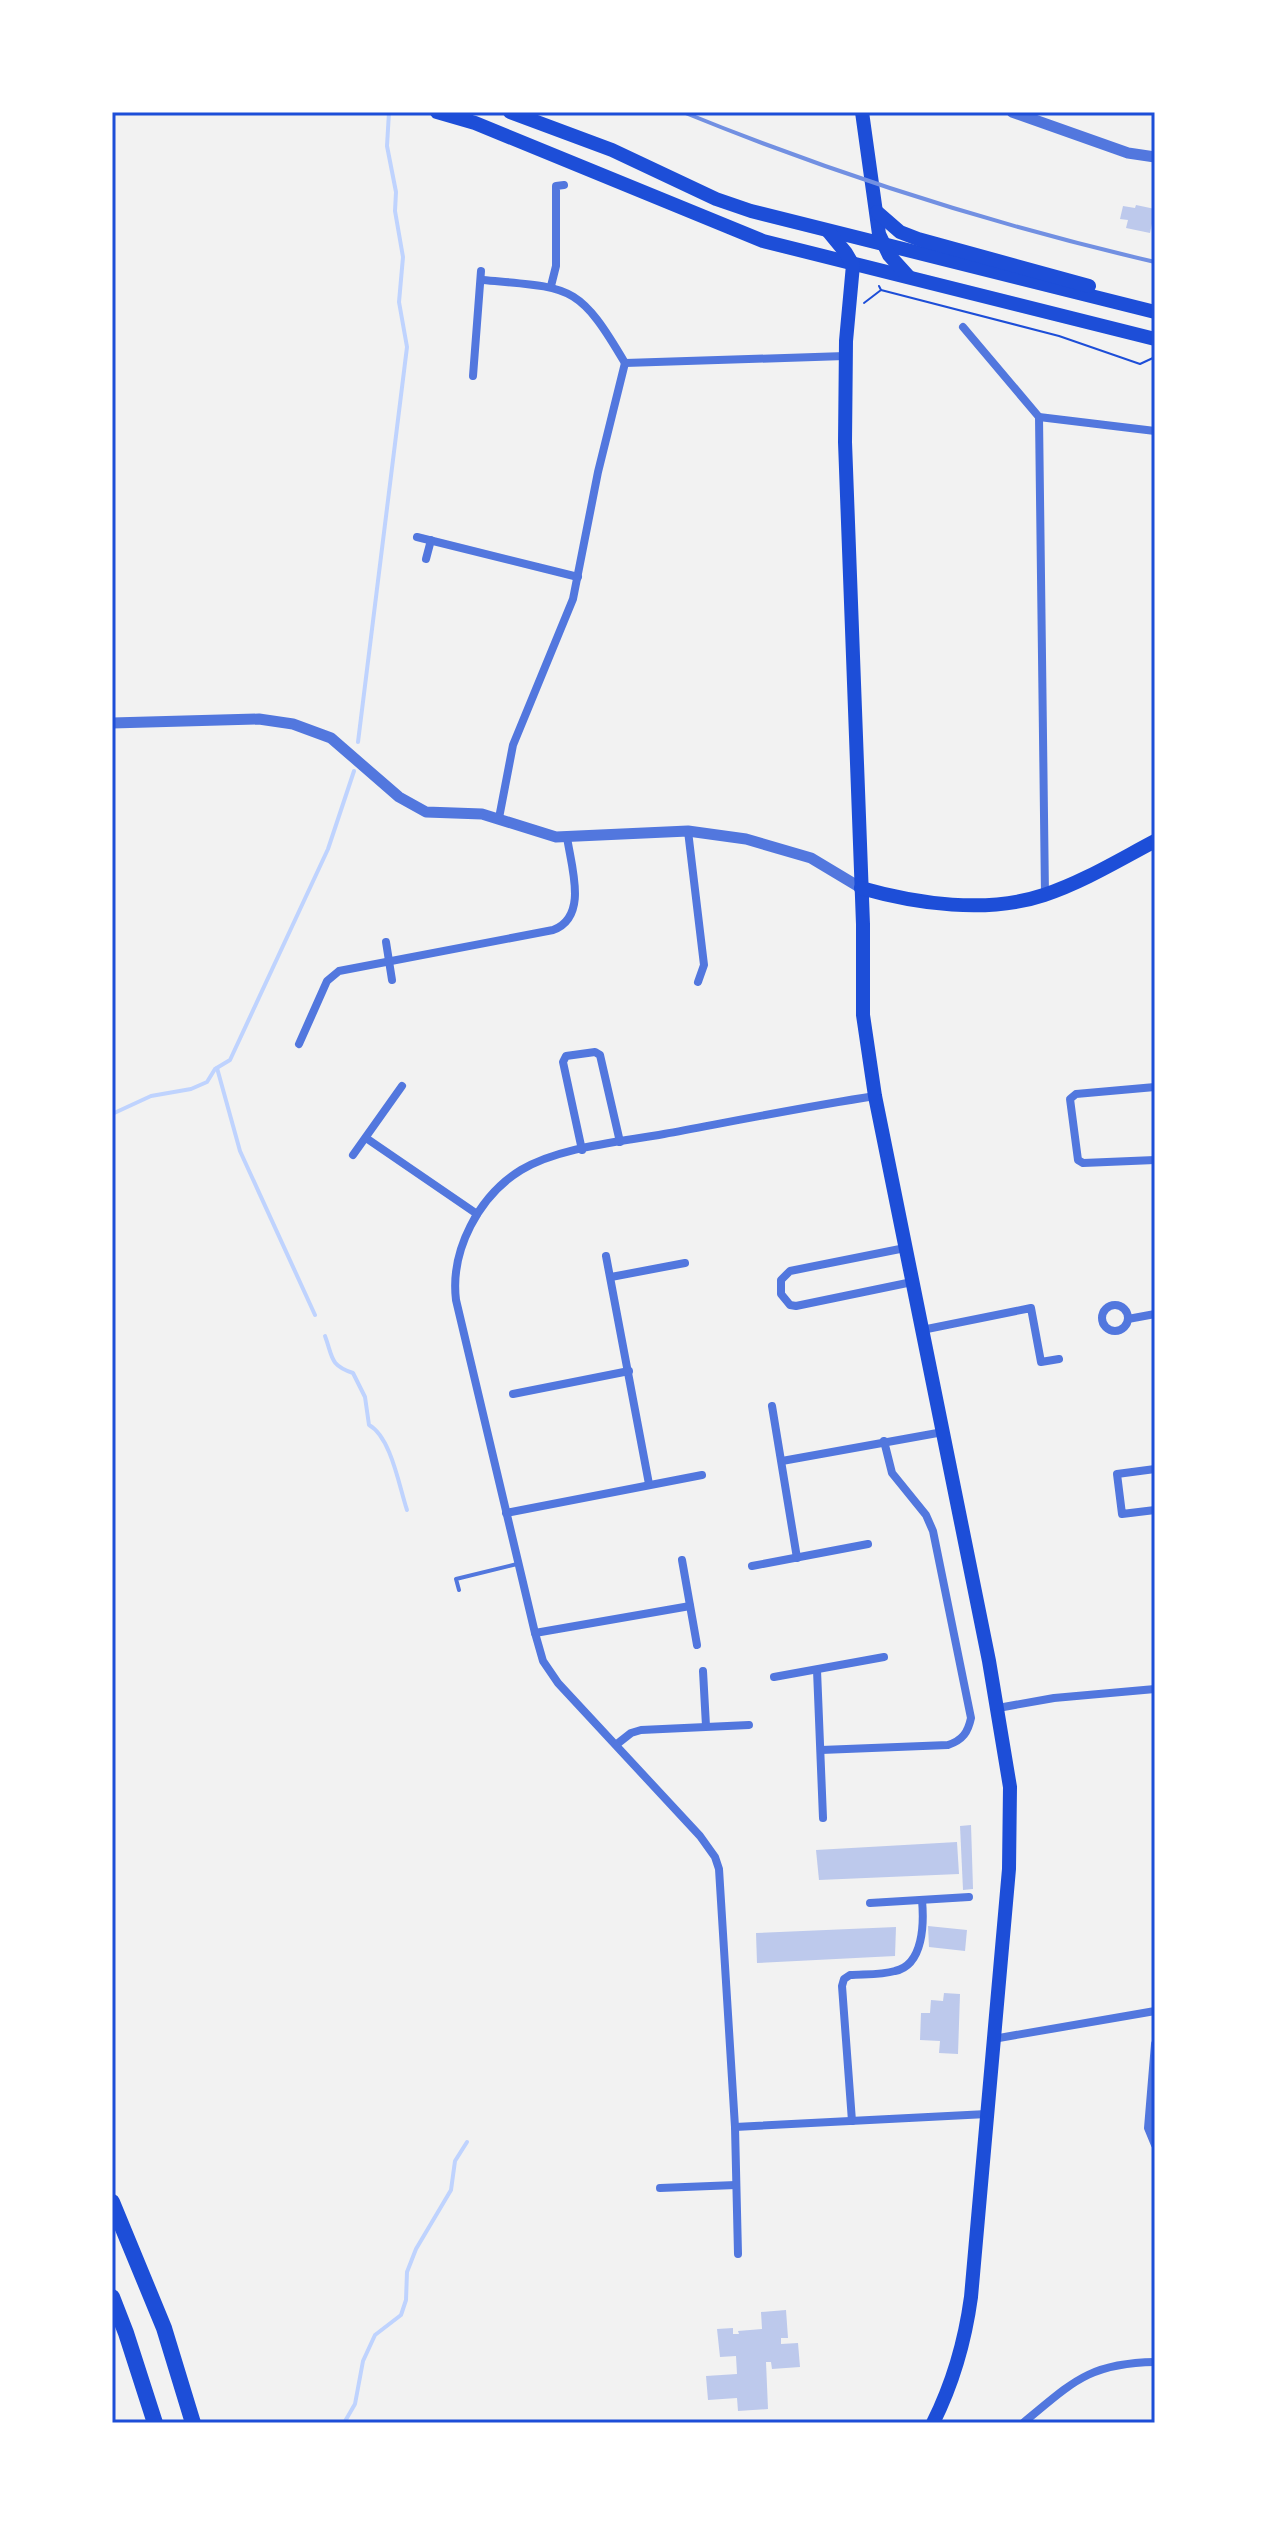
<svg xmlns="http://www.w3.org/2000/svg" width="1267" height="2535" viewBox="0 0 1267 2535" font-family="Cabin,sans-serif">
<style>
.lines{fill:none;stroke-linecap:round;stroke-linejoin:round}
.stream{stroke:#bfd3fe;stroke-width:4}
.building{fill:#bdc9ec}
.path{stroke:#1d4ed8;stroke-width:2}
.service{stroke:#5277de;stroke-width:4}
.minor{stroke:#5277de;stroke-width:8}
.tertiary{stroke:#5277de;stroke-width:11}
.primary{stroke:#1d4ed8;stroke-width:14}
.motorway{stroke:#1d4ed8;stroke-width:16}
.rail{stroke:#7290e2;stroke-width:4}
.neatline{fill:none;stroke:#1d4ed8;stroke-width:3}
</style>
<rect width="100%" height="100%" fill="#f2f2f2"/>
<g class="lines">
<g class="stream">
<polyline points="358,742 407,347 399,302 403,257 395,211 396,192 387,146 389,112"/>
<polyline points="217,1068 240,1151 315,1315"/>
<polyline points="112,1114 151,1096 191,1089 207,1082 215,1069 230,1060 328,849 354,771"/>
<path d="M 325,1336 C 333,1357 329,1365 353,1373 L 365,1397 L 369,1425 C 391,1437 399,1486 407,1510"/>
<polyline points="344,2423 355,2404 363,2361 375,2335 401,2315 406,2300 407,2272 416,2249 451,2190 455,2161 467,2142"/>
</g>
</g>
<g class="building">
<polygon points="1136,205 1155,209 1150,233 1126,228 1128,220 1120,219 1123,206 1135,208"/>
<polygon points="971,1825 973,1889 963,1890 960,1826"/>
<polygon points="957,1842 959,1874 819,1880 816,1850"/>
<polygon points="928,1926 967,1930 965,1951 929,1947"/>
<polygon points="896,1927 895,1956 757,1963 756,1933"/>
<polygon points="944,1993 960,1994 958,2054 939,2053 940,2041 920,2040 921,2013 930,2013 931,2000 943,2001"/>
<polygon points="786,2310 788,2338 781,2338 781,2344 798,2343 800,2367 772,2369 771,2362 766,2362 768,2409 738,2411 737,2398 708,2400 706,2376 737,2374 736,2356 720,2357 717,2329 733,2328 733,2334 739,2334 738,2331 762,2329 761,2312"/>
</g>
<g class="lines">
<g class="path">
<polyline points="881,290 1059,336 1140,364 1155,357"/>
<polyline points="864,303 881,290 879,286"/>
</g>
<polyline class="service" points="459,1590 456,1579 517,1564"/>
<g class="minor">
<path d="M 483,280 C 571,288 578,283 625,363"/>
<polyline points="551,286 556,266 556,186 564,185"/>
<polyline points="963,327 1039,417 1045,895"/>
<polyline points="625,363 845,356"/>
<polyline points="473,376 481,271"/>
<polyline points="1039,417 1155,431"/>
<polyline points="417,537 578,577"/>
<polyline points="426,559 431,540"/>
<polyline points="499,818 513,745 573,599 598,472 625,363"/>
<polyline points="688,831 704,965 698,982"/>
<polyline points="386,942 392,980"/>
<path d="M 299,1044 L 327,981 L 339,971 L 553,930 C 589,917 571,866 567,837"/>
<polyline points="1155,1087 1076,1094 1070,1099 1078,1160 1083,1163 1155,1160"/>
<polyline points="366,1138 477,1214"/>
<polyline points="582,1150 563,1062 566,1056 595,1052 600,1055 620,1142"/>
<polyline points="353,1155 402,1086"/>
<polyline points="905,1248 790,1271 781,1280 781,1294 790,1305 796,1306 912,1282"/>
<polyline points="606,1256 649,1484"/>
<polyline points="611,1277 685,1263"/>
<circle cx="1115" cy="1318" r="13"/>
<polyline points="1128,1319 1155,1314"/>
<polyline points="922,1330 1031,1308 1041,1362 1059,1359"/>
<polyline points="513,1394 629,1371"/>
<polyline points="772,1406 797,1558"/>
<polyline points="782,1461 943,1432"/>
<polyline points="1155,1469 1117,1474 1122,1514 1155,1510"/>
<polyline points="506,1513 702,1475"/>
<polyline points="682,1560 697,1645"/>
<polyline points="752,1566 868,1544"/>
<polyline points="535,1633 690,1606"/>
<polyline points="817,1670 823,1818"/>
<polyline points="703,1671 706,1726"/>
<polyline points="774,1677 884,1657"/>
<polyline points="998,1708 1054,1698 1155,1689"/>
<polyline points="617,1744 631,1733 641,1730 749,1725"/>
<path d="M 821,1750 L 948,1745 C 963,1740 968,1732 971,1718 L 933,1531 L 926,1515 L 892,1473 L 884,1441"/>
<polyline points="870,1903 969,1897"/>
<polyline points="993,2039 1155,2011"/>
<polyline points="1155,2044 1148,2128 1155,2145"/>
<path d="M 852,2121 L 842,1986 L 844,1979 L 850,1975 C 865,1974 881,1975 895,1971 C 924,1965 924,1922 922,1900"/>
<polyline points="735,2127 987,2114"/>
<polyline points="660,2188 736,2185"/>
<path d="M 738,2254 L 735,2127 L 719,1869 L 715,1857 L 700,1836 L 558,1683 L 543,1661 L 535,1633 L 456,1300 C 450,1250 479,1196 521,1170 C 559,1147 620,1142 664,1134 C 734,1121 804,1107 875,1096"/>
<path d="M 1023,2423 C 1072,2383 1088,2363 1155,2362"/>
</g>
<g class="tertiary">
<polyline points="1012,112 1128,153 1155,157"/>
<polyline points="112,723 259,719 293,724 331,738 399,797 426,812 482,814 556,837 688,831 746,839 811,858 861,888"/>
</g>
<g class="primary">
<polyline points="437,112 475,123 763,241 1155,339"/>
<polyline points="510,112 612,150 716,199 751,211 1155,312"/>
<polyline points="862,112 879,234 889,255 908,276"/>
<polyline points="877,212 900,232 918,239 1089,286"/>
<path d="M 828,231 L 846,253 L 853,265 L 846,341 L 845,442 L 863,924 L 863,1015 L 875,1096 L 989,1661 L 1010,1787 L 1009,1869 L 971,2297 C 965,2341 953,2383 933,2423"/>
<path d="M 861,888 C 917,904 987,914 1044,895 C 1083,882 1119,860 1155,841"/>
</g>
<g class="motorway">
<polyline points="112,2202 164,2328 193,2423"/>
<polyline points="112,2297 126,2333 155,2423"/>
</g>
<path class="rail" d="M 683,112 C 835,174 995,225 1155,262"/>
</g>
<rect width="1267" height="2535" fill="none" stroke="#ffffff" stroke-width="228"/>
<rect x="114" y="114" width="1039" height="2307" class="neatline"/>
</svg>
